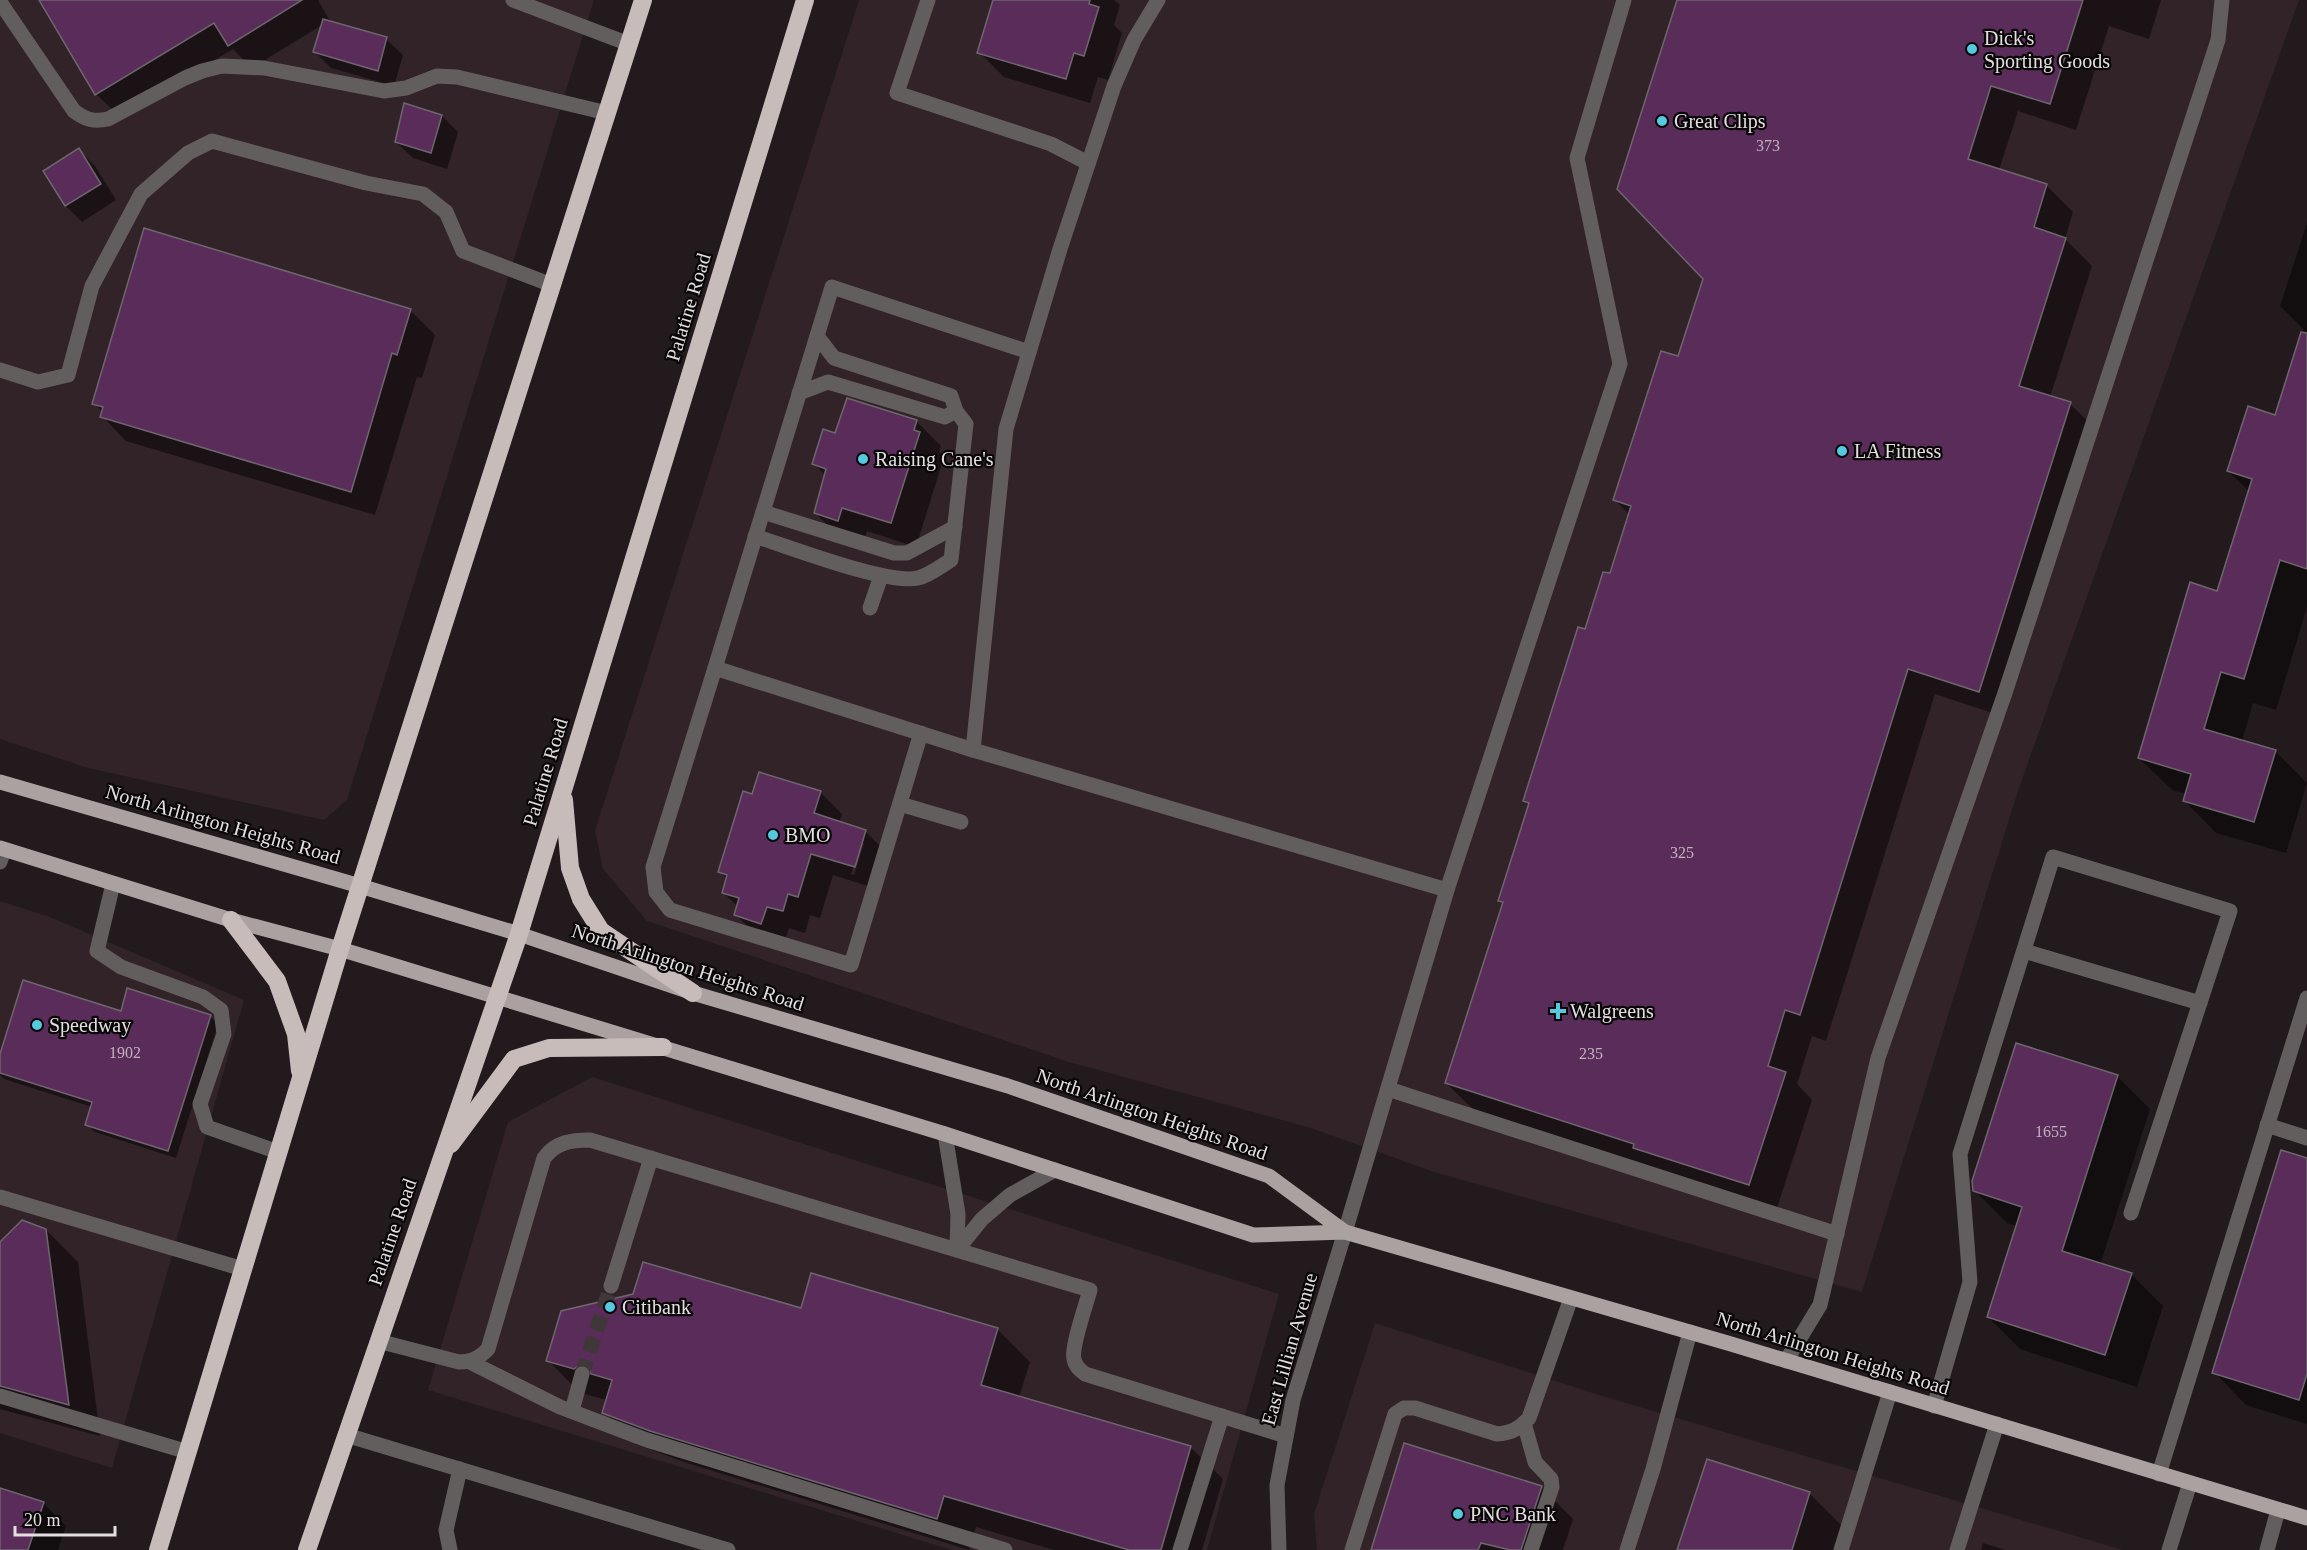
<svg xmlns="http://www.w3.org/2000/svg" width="2307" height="1550" viewBox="0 0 2307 1550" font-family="'Times New Roman',serif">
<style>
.built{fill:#312328}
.shadow{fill:#0007;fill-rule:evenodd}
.building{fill:#5a2c5a;stroke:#6d666d;stroke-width:1.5}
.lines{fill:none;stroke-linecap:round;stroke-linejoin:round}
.minor-tunnel{stroke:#3f373a;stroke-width:15;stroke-dasharray:15 8;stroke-linecap:butt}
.minor{stroke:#635e5e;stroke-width:15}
.major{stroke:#aba1a0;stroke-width:15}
.highway{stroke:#c8bcbb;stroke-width:18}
.poi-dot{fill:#55cadf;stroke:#090607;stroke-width:2}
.labels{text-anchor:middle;stroke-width:4.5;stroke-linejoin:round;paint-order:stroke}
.number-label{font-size:16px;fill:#c1b2be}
.poi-label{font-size:20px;fill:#e3dedf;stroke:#090607;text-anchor:start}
.street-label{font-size:20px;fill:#e3dedf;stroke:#090607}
</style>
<rect width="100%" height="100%" fill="#221a1d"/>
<g class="built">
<polygon points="0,0 594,0 347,800 324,820 88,768 0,739"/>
<polygon points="859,0 2299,0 2018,791 1862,1292 1434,1172 1311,1128 1069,1062 647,921 603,869 595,831"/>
<polygon points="0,901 50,917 244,1000 112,1468 0,1433"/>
<polygon points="592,1077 1279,1294 1207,1550 952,1550 428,1390 508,1122"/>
<polygon points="1375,1323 1596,1394 2123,1550 1317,1550 1314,1514"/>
</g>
<g class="shadow">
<polygon points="53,0 318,0 330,21 328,22 386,39 403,55 394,86 331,68 315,52 322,25 252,68 233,49 120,117 96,94"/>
<polygon points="995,0 1114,0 1120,5 1114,25 1122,33 1108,80 1098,77 1090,103 1004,77 979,52"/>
<polygon points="1679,0 2161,0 2149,39 2109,26 2076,130 2018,111 1999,170 2047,186 2073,212 2065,239 2092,266 2050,397 2070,404 2097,430 2005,717 1935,694 1826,1041 1812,1036 1797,1084 1812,1100 1776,1211 1473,1109 1446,1083 1504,904 1500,900 1530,806 1525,800 1586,631 1611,575 1630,515 1615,500 1679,358 1705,279"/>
<polygon points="442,116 458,132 447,169 413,158 396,142"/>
<polygon points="79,150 95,166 116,200 82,222 66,206 45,171"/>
<polygon points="2307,223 2307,607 2276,710 2253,703 2242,741 2275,751 2307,783 2286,853 2216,833 2184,800 2186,794 2172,790 2139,758 2218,592 2250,492 2228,471 2276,417 2303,329 2280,306"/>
<polygon points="410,310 435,335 422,378 417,377 375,515 126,441 102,416 103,412 93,403"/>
<polygon points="916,421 941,446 939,452 944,457 916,547 867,531 863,545 840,537 815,513 825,475 814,464 836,435"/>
<path d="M 820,792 L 842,814 L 839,823 L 866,832 L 888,854 L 877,889 L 833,875 L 820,918 L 810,915 L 805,933 L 789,928 L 783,945 L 758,937 L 736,915 L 738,907 L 723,892 L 727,879 L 719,871 L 753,796 ZM 861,843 L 864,843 L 854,875 L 851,874 Z"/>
<polygon points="122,1013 210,1016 218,1024 176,1158 95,1132 87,1125 92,1107 4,1079 0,1075 0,1059"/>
<polygon points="2017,1045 2118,1077 2150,1109 2100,1265 2131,1274 2163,1306 2137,1387 2020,1349 1988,1317 2017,1226 2007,1223 1974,1190"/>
<polygon points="2307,1159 2307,1424 2246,1405 2214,1372"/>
<polygon points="46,1230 78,1262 100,1436 0,1409 0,1244"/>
<polygon points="802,1310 997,1329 1030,1362 1019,1397 1190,1447 1223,1479 1202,1550 1054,1550 976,1527 969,1550 684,1462 636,1444 604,1412 607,1400 580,1393 548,1360"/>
<polygon points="1708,1460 1810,1494 1842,1526 1834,1550 1679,1550"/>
<polygon points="1541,1487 1573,1519 1563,1550 1372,1550"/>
<polygon points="0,1489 43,1503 66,1526 58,1550 0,1550"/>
<polygon points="1983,1543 2005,1550 1981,1550"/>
</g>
<g class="building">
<polygon points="39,0 302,0 228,46 214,23 95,95"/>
<polygon points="993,0 1090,0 1089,4 1099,7 1084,56 1074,53 1066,79 977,53"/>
<polygon points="1677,0 2083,0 2050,104 1991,86 1968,159 2047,184 2034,227 2066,238 2019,386 2071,402 1979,692 1908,669 1800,1015 1785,1010 1768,1066 1786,1072 1749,1185 1633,1148 1634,1144 1445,1083 1503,902 1498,901 1529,803 1523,801 1578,627 1585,629 1603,572 1610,573 1631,506 1613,500 1661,351 1678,356 1703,279 1617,189"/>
<polygon points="323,19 387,37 378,71 313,52"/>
<polygon points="404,103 442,115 431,153 395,142"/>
<polygon points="79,148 101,184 65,206 43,171"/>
<polygon points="144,228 411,309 397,355 392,353 351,492 100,417 103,407 92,404"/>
<polygon points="2301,332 2307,333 2307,569 2280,560 2244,679 2221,672 2204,729 2276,750 2254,822 2183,801 2191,774 2138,758 2190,582 2217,591 2252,479 2227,471 2248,406 2275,415"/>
<polygon points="847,398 917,420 914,430 920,432 891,523 842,508 838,521 814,513 826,469 812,464 823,429 835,433"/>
<polygon points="759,772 821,791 814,813 866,830 855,867 811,854 798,897 788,894 783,911 767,907 761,924 734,915 739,898 722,893 727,875 718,872 743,791 752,794"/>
<polygon points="23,980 121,1011 127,988 211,1015 168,1151 85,1125 92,1102 0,1073 0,1054"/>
<polygon points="2016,1043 2118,1075 2062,1251 2132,1273 2105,1355 1987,1317 2022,1207 1973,1191 1972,1181"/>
<polygon points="2281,1150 2307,1158 2307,1374 2299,1400 2212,1373"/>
<polygon points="22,1220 46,1229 69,1405 0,1386 0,1242"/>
<polygon points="643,1262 801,1308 811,1273 998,1328 981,1385 1191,1446 1161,1550 1129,1550 944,1496 937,1519 650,1431 602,1413 612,1380 591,1374 589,1368 585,1365 579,1365 574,1369 546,1361 561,1311 633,1294"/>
<polygon points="1404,1443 1542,1486 1521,1550 1510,1550 1481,1543 1478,1550 1371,1550"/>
<polygon points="1707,1459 1810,1492 1792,1550 1677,1550"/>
<polygon points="0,1488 44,1502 28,1550 0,1550"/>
</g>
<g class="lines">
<polyline class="minor-tunnel" points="582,1374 611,1286"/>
<g class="minor">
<polyline points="513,0 629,44"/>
<polyline points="928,0 897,93 1051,144 1088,163"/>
<polyline points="1158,0 1134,40 1114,86 1060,249 1006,429 973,750 1447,890"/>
<path d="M 0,2 L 74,111 C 86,120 94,122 108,119 L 185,78 L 202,71 L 222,66 L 264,68 L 384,91 L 406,88 L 437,76 L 457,77 L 607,113"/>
<polyline points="0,370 38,382 68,375 92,286 141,194 188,153 212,141 366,183 423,194 446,212 463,251 552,285"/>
<polyline points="799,393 828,382 945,417 956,411"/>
<polyline points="763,512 894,553 907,553 955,527"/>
<path d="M 755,536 C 789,547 888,585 918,578 C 930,575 941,566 951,560 L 966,424 L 956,411 L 951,396 L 834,358 L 817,336"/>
<polyline points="870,608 881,576"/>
<polyline points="715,668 832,287 1029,352"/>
<polyline points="921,733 851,965 670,910 656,892 653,867 715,668 973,750"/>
<polyline points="900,804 961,822"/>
<polyline points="0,862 4,850"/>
<polyline points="113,884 97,951 121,967 203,997 221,1010 224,1034 200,1104 207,1127 278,1152"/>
<polyline points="2024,951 2200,1003"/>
<polyline points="1388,1089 1837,1234"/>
<polyline points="2267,1125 2307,1138"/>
<polyline points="945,1134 958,1214 957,1250 982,1219 1010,1195 1055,1170"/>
<polyline points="0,1197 243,1269"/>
<polyline points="611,1286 651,1158"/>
<path d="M 378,1341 L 459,1362 C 472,1362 479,1358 488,1349 L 544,1158 C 556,1142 571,1140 590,1140 L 1090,1290 C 1086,1305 1071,1347 1074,1359 C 1075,1366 1080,1370 1085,1374 L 1286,1436"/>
<polyline points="1786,1361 1820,1305 1878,1058 2005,693 2218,40 2222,0"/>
<polyline points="470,1362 560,1407 647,1440 1005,1550"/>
<polyline points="0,1396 188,1452"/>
<polyline points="1934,1406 1970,1282 1960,1154 2053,857 2230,911 2131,1213"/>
<polyline points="572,1411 582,1374"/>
<polyline points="1524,1423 1535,1462 1551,1479 1552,1487 1531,1550"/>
<polyline points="346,1435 728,1550"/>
<polyline points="2159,1474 2307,998"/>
<polyline points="450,1550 446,1530 460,1469"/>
<polyline points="1180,1550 1222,1416"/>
<polyline points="1279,1550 1277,1485 1293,1400 1345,1232 1447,890 1620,364 1577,158 1624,0"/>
<path d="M 1352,1550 L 1395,1414 L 1404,1408 L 1415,1408 L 1497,1434 C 1511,1433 1519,1429 1529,1418 L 1571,1298"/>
<polyline points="1627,1550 1653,1469 1690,1332"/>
<polyline points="1841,1550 1890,1392"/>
<polyline points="1957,1550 1997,1424"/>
<polyline points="2169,1550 2190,1483"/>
<polyline points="2267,1550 2278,1510"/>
</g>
<g class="major">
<polyline points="0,782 360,886 519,934 693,993 1008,1086 1269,1176 1345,1232"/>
<polyline points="0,848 231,920 340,949 945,1134 1253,1235 1345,1232 1731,1344 2307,1518"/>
</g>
<g class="highway">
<polyline points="564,800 570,868 581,899 601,931 693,993"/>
<polyline points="231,920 277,981 296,1034 300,1071"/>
<polyline points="451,1144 514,1059 549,1048 663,1047"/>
<polyline points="158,1550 340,949 643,0"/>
<polyline points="307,1550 519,934 805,0"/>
</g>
</g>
<g class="poi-dot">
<circle cx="1972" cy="49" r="6"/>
<circle cx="1662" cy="121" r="6"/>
<circle cx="1842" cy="451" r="6"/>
<circle cx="863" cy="459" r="6"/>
<circle cx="773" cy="835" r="6"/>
<path d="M1555 1002h6v6h6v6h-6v6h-6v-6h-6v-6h6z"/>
<circle cx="37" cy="1025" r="6"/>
<circle cx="610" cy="1307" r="6"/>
<circle cx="1458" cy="1514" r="6"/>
</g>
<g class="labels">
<g class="number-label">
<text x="1768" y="151">373</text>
<text x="1682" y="858">325</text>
<text x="125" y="1058">1902</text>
<text x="1591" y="1059">235</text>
<text x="2051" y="1137">1655</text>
</g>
<g class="poi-label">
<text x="1984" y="45">Dick's<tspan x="1984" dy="23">Sporting Goods</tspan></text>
<text x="1674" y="128">Great Clips</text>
<text x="1854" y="458">LA Fitness</text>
<text x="875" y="466">Raising Cane's</text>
<text x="785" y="842">BMO</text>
<text x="1570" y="1018">Walgreens</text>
<text x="49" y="1032">Speedway</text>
<text x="622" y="1314">Citibank</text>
<text x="1470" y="1521">PNC Bank</text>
</g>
<g class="street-label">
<text transform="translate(688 307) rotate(-73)" y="7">Palatine Road</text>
<text transform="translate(545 772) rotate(-73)" y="7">Palatine Road</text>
<text transform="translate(223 824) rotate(16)" y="7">North Arlington Heights Road</text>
<text transform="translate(688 967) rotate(18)" y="7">North Arlington Heights Road</text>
<text transform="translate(1152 1114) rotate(19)" y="7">North Arlington Heights Road</text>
<text transform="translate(392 1232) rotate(-71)" y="7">Palatine Road</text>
<text transform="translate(1289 1349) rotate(-74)" y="7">East Lillian Avenue</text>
<text transform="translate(1833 1353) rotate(17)" y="7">North Arlington Heights Road</text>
</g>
</g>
<path d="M15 1526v9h100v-9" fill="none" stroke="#e3dedf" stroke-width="3"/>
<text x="24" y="1526" font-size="18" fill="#e3dedf" stroke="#090607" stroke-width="4.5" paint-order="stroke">20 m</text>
</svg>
